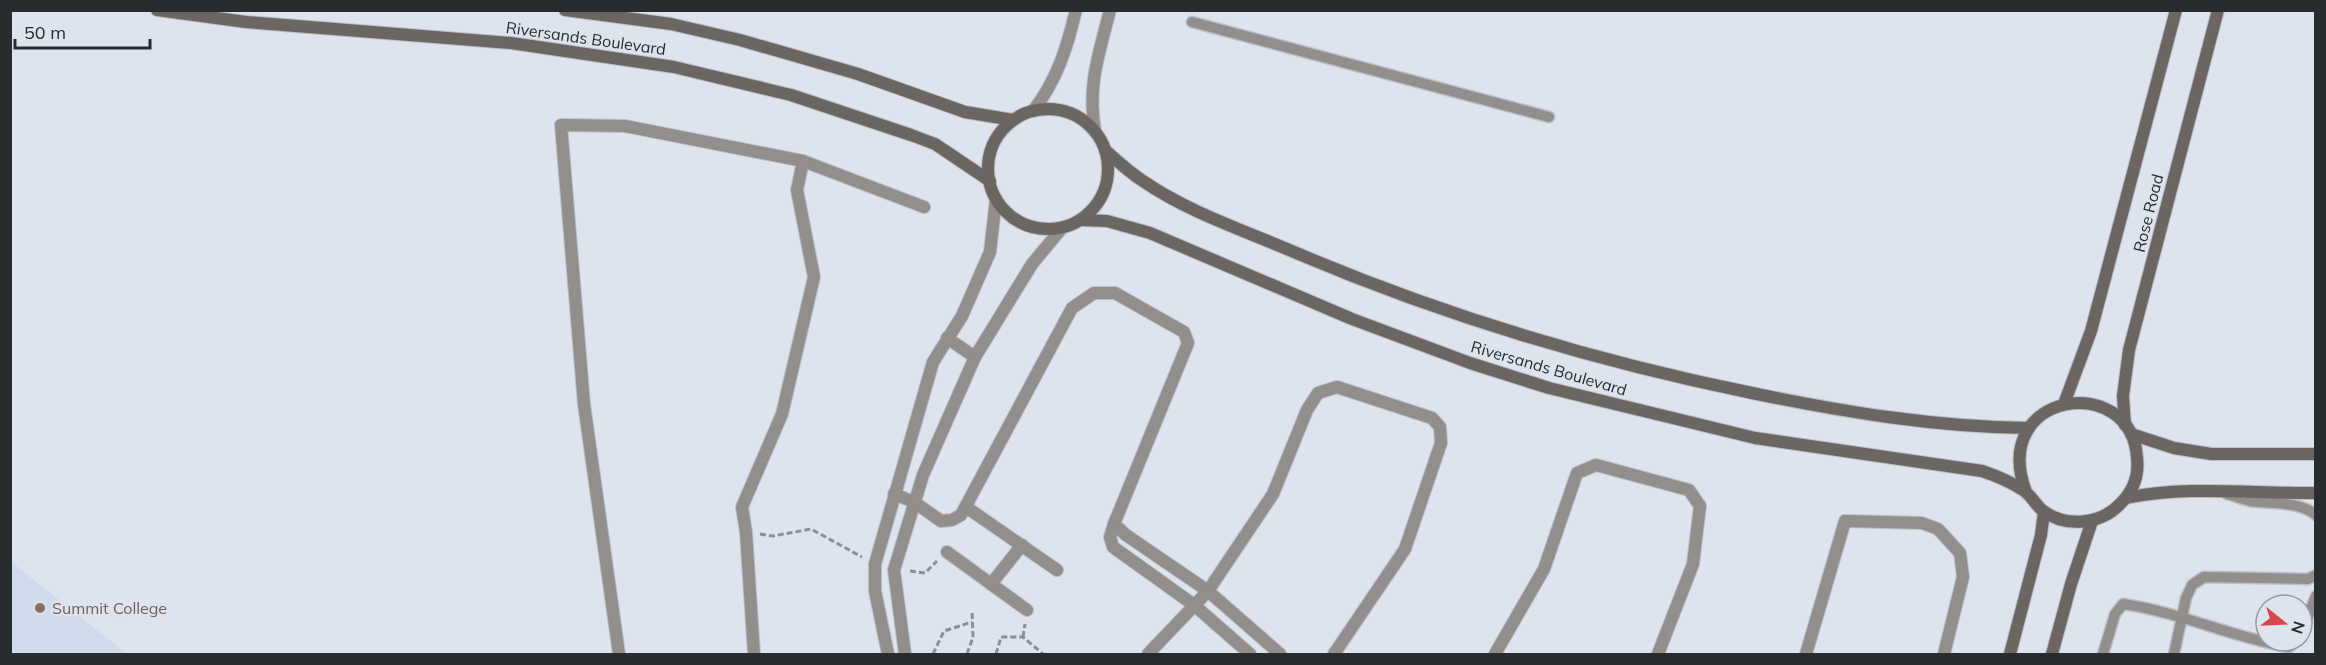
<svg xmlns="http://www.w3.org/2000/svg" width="2326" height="665" viewBox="0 0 2326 665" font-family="Mulish,sans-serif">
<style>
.built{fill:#cfdaea}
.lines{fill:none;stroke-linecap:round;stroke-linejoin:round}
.lane-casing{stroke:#b9bfc8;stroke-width:13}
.street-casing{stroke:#b9bfc8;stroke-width:14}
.secondary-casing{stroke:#b9bfc8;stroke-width:14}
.path{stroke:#8a9096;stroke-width:3;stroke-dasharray:6 3;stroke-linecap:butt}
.lane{stroke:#928e8b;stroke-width:10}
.street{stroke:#928e8b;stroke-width:12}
.secondary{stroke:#6b6661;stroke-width:12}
.education-dot{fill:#8d6e63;stroke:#dde4ee;stroke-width:2}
.labels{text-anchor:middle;stroke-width:4.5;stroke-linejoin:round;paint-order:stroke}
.street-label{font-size:16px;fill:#292c2f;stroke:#dde4ee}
.education-label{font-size:16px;fill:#785e54;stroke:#dde4ee;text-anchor:start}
</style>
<rect width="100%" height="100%" fill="#dde4ee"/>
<polygon class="built" points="10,562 11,562 127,654 11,654"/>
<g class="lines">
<g class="lane-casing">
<g id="lane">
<polyline points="1192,22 1549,117"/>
<path d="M 2227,494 C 2234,496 2242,499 2250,501 C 2270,504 2300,501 2316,515"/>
<polyline points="2302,632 2316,596"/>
<path d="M 2103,654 L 2115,614 L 2123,604 C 2180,612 2233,638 2289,647 L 2296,641"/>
<polyline points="2174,654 2186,598 2192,585 2204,577 2308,579 2316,575"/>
</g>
</g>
<g class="street-casing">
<g id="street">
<path d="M 1033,111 C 1057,80 1067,48 1076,10"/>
<path d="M 1095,131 C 1087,86 1099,54 1110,10"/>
<polyline points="803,161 924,207"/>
<polyline points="947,338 975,357"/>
<polyline points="894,494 914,502 941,521 952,520 961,515 1072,308 1094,293 1115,293 1184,332 1188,343 1114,524 1110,537 1113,547 1194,605 1250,654"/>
<polyline points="966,507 1057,570"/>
<polyline points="1114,524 1126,535 1208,591 1280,654"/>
<polyline points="1022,545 991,584 1027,610"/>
<polyline points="947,552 991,584"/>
<polyline points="619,654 584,404 561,125 625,126 803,161 797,190 814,277 782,414 742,507 746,532 754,654"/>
<polyline points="888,654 875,591 875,564 933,362 962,316 990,252 996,199"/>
<polyline points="905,654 894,570 923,475 975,357 1032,264 1062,228"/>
<polyline points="1148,654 1208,591 1273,494 1307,410 1318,393 1337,387 1432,418 1440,427 1441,443 1405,549 1334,654"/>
<polyline points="1495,654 1544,569 1577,473 1596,465 1689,490 1700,506 1693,564 1658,654"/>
<polyline points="1806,654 1845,521 1922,523 1938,529 1960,553 1963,577 1944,654"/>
</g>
</g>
<g class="secondary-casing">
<g id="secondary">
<polyline points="157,10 246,22 511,43 674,67 791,95 911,135 935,144 990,181"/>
<polyline points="565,10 671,24 740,40 858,74 965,112 1013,120"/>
<circle cx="1048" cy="169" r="60"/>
<path d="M 1105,150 C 1117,161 1129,172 1143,181 C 1188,212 1243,230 1294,252 C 1442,315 1594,361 1752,393 C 1844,412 1935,427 2029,428"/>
<path d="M 1080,220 L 1107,221 L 1150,233 L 1352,319 L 1470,363 L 1549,388 L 1755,438 L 1982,471 C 1997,476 2011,482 2023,490 C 2031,495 2035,504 2042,510 C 2065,528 2101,525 2121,503 C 2133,491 2139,475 2137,458 C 2132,371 1988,391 2026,492"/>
<polyline points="2064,404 2091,331 2176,10"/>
<polyline points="2125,425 2123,396 2129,350 2218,10"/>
<polyline points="2131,434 2174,448 2211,454 2316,454"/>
<path d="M 2126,498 C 2188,485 2253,494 2316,493"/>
<polyline points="2010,654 2041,535 2044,512"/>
<polyline points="2052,654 2071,584 2092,521"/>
</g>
</g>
<g class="path">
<polyline points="760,534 773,536 811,529 862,557"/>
<polyline points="910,571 925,573 937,561"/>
<polyline points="1023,637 1025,624"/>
<polyline points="933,654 944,631 972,622"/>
<polyline points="967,654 973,637 972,610"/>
<polyline points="996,654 1001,637 1023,637 1043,654"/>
</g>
<use href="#lane" class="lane"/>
<use href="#street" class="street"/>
<use href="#secondary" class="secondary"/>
</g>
<circle class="education-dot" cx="40" cy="608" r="6"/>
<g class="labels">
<g class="street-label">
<text transform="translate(586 38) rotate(8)" y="6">Riversands Boulevard</text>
<text transform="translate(2148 213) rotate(-76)" y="6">Rose Road</text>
<text transform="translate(1549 368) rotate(16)" y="6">Riversands Boulevard</text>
</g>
<g class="education-label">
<text x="52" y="614">Summit College</text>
</g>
</g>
<rect width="2326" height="665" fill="none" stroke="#292c2f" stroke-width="24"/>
<g transform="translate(2284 623) rotate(108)"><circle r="28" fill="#dde4ee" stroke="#959aa2" stroke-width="1.5"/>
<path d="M0-4.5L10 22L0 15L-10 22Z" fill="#d6464a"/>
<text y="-9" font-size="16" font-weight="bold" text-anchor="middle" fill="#292c2f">N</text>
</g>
<path d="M15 39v9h135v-9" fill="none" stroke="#292c2f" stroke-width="3"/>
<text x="24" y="39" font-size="18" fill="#292c2f" stroke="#dde4ee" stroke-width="4.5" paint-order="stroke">50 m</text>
</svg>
